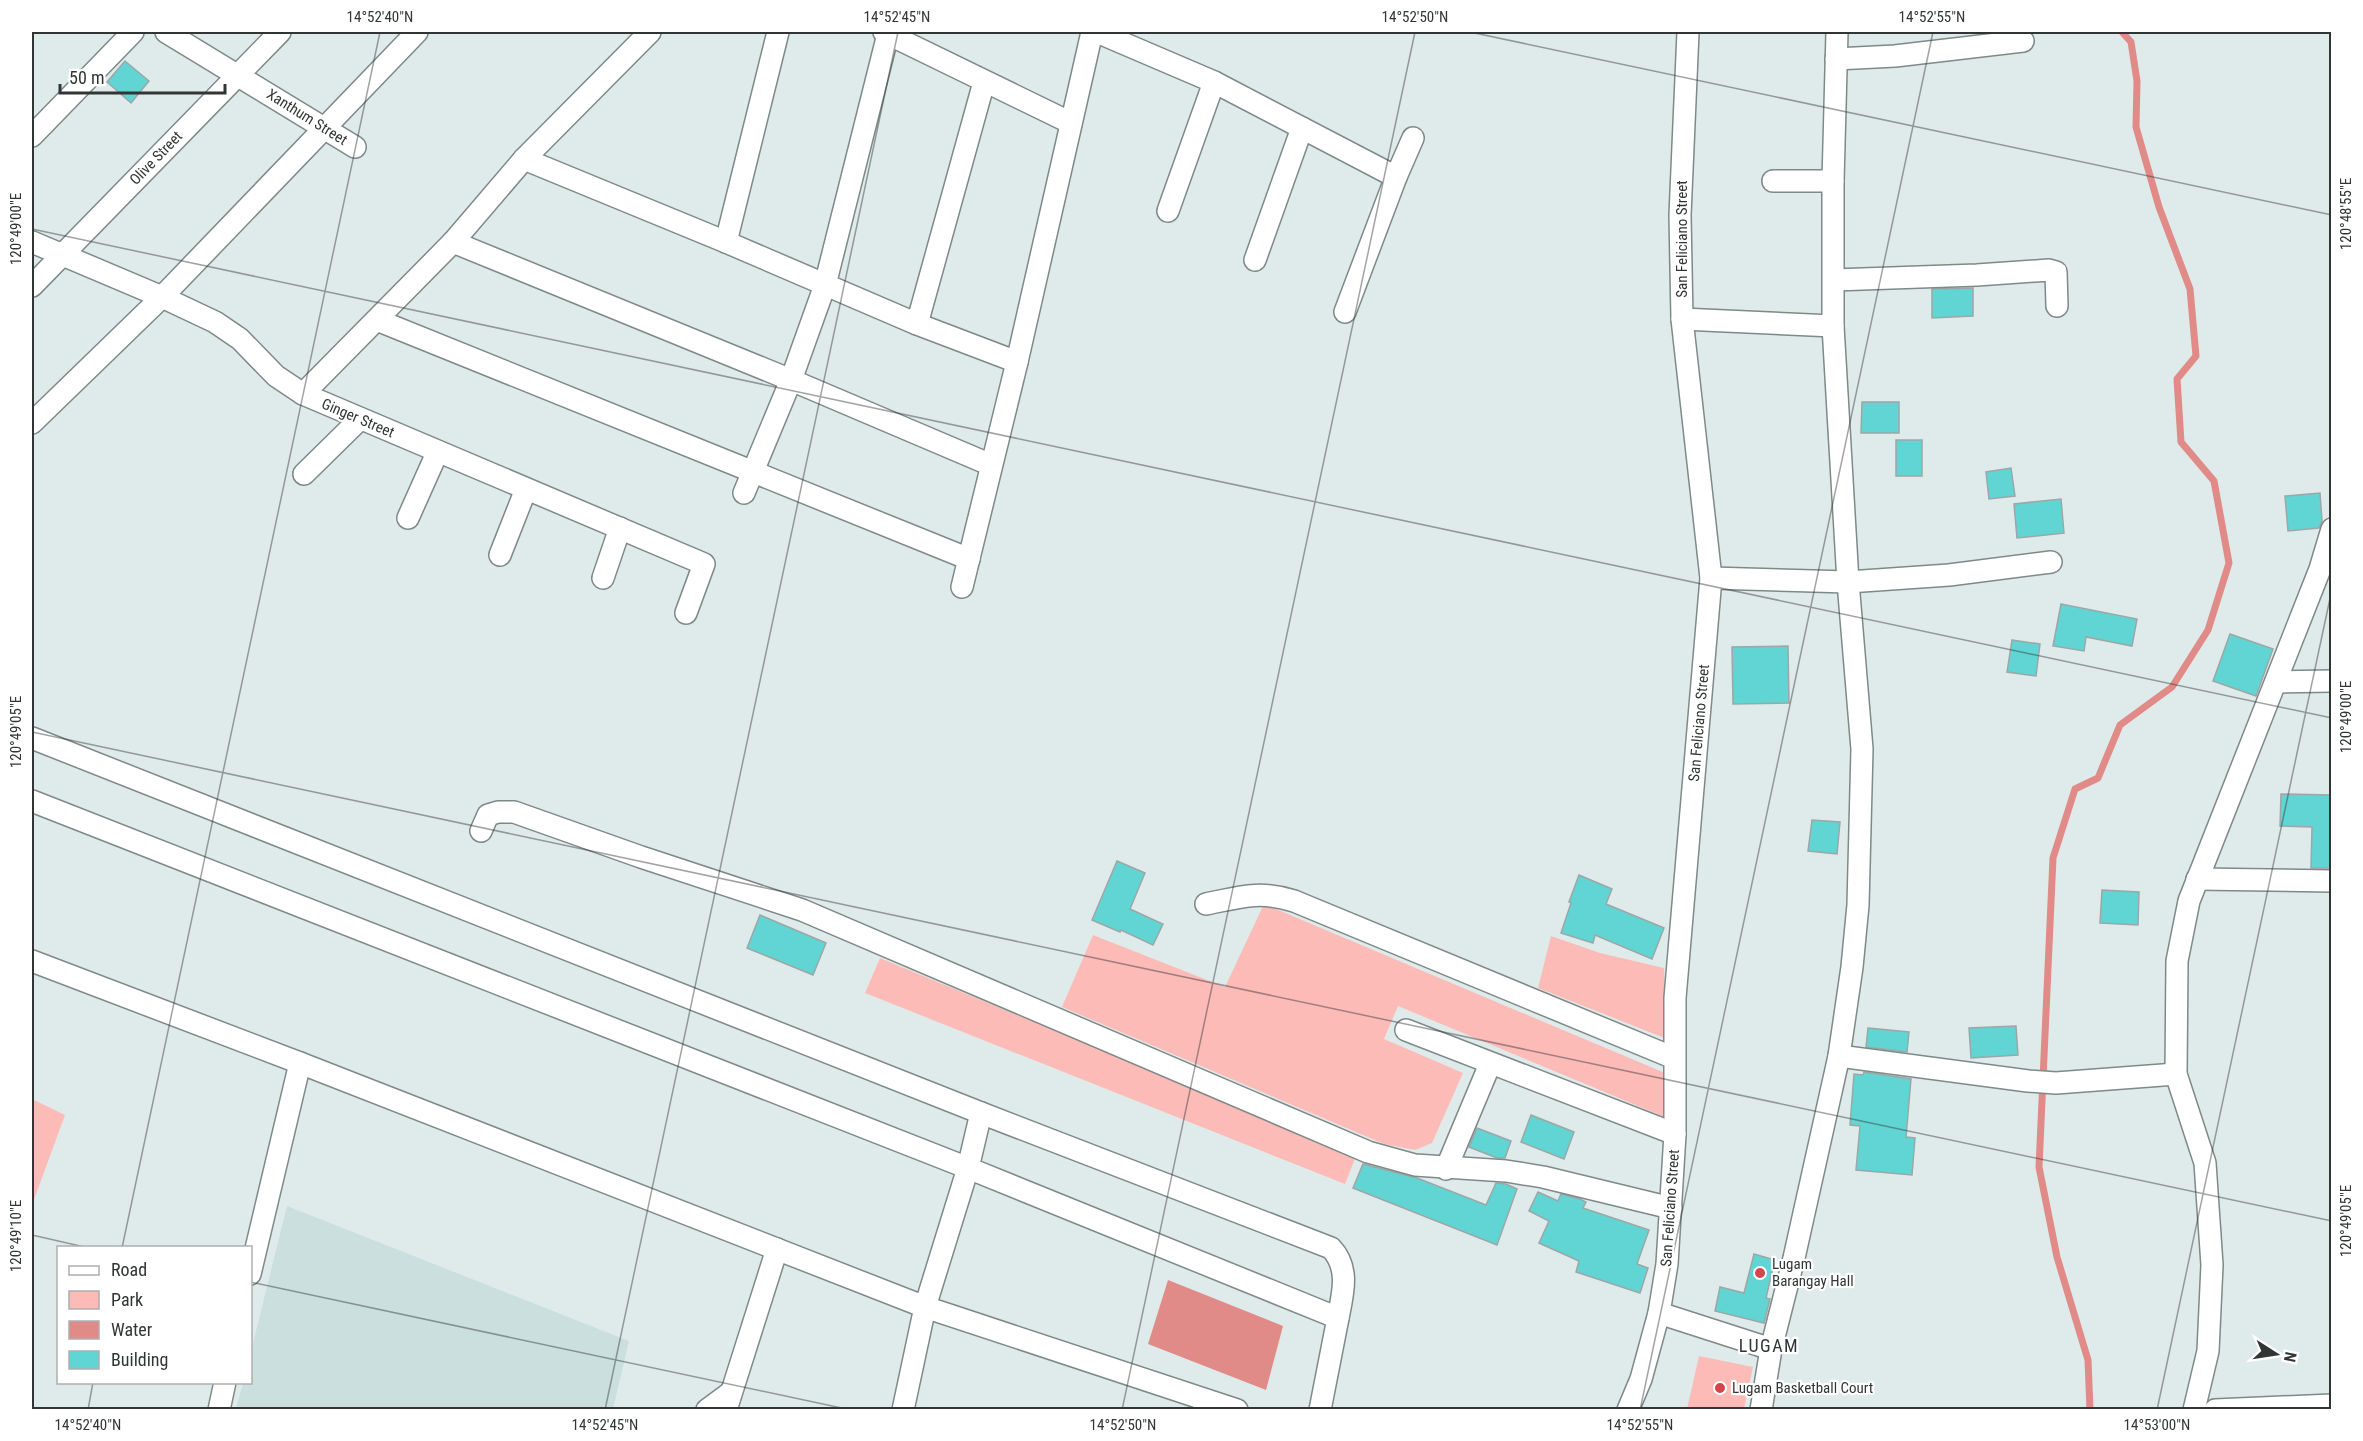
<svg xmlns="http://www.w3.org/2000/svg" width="2363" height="1441" viewBox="0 0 2363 1441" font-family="'Roboto Condensed',sans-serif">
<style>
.built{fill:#cadfde}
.green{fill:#fdbbb8}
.water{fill:#e18b89}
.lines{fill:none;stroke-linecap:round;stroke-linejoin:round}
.stream{stroke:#e18b89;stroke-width:7}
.building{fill:#60d5d3;stroke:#9ca7a7;stroke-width:1.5}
.minor-casing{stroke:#7e8988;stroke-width:24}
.minor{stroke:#fff;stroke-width:21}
.ticks{fill:none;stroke:#313635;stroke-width:1.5;stroke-opacity:0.45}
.poi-dot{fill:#d5454c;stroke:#fff;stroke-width:2}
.labels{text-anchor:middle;stroke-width:4.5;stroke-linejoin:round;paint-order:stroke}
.street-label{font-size:15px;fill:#313635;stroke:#fff}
.poi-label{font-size:15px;fill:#313635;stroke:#fff;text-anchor:start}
.quarter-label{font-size:18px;letter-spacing:1.5px;fill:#313635;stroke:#fff}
.neatline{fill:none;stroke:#313635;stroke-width:2}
.ticks-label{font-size:15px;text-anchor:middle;fill:#313635}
</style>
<rect width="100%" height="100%" fill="#dfebea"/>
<polygon class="built" points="287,1206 629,1341 613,1409 236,1409 243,1383 250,1382 251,1351"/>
<g class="green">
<polygon points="1264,904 1665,1073 1667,1118 1398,1006 1384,1039 1463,1073 1432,1143 1415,1150 1384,1144 1062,1007 1093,935 1225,987"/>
<polygon points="1551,936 1600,953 1664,968 1667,1039 1538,988"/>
<polygon points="880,958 1356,1156 1345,1184 865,993"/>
<polygon points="32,1099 65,1115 32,1205"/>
<polygon points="1699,1356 1753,1367 1744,1409 1687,1409"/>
</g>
<polygon class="water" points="1168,1280 1283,1326 1266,1390 1148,1344"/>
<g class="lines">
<polyline class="stream" points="2090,1410 2088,1360 2057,1257 2039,1167 2053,858 2075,789 2098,778 2120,725 2172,687 2208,630 2229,563 2214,481 2181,442 2177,379 2196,356 2190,289 2159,207 2136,127 2137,81 2131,42 2122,32"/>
</g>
<g class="building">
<polygon points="125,61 149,81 131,103 107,82"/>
<polygon points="1973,288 1973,316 1932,318 1932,289"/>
<polygon points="1862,402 1899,402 1899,433 1861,433"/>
<rect x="1896" y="440" width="26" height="36"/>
<polygon points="2011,468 2015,496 1989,499 1986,472"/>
<polygon points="2320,493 2322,521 2319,528 2288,531 2285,496"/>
<polygon points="2061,499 2064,533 2017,538 2014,504"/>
<polygon points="2061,604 2137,619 2132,646 2086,637 2084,651 2053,646"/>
<polygon points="2230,634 2273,649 2256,696 2213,681"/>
<polygon points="2012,640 2040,644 2036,676 2007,672"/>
<polygon points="1788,646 1789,703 1733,704 1732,647"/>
<polygon points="2281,794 2331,795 2331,868 2311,868 2312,827 2280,826"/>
<polygon points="1812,820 1840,822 1837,854 1808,851"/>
<polygon points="1117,861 1145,873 1130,909 1163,924 1153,945 1121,930 1120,932 1092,920"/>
<polygon points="1579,875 1612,889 1606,904 1664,928 1652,959 1595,935 1593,943 1561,933 1571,903 1569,902"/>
<polygon points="2102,890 2139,892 2138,925 2100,923"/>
<polygon points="760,915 826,943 813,975 747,948"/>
<polygon points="2016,1026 2018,1055 1971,1058 1969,1028"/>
<polygon points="1868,1028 1909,1032 1907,1052 1866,1047"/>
<polygon points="1864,1072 1911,1079 1906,1137 1915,1138 1912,1175 1856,1170 1860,1126 1850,1125 1854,1074 1863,1075"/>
<polygon points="1531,1115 1574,1132 1564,1159 1521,1142"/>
<polygon points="1477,1128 1511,1141 1505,1158 1497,1158 1469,1147"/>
<polygon points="1363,1164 1417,1178 1486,1205 1496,1183 1506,1184 1517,1189 1497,1245 1353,1188"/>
<polygon points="1538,1192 1558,1201 1561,1194 1580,1199 1586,1202 1583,1208 1649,1230 1637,1264 1648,1268 1640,1293 1576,1272 1579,1261 1539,1243 1549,1221 1529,1211"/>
<polygon points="1754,1254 1775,1260 1766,1298 1770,1299 1764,1323 1715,1311 1720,1287 1744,1293"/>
</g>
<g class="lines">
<g class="minor-casing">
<g id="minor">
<polyline points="166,32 355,147"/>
<polyline points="884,32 1071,123"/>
<polyline points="1097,32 1214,82 1396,177"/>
<polyline points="1836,59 1895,56 2023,41"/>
<polyline points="32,136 133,32"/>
<polyline points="524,159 726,242 917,324 1017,362"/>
<polyline points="1773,181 1833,181"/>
<polyline points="1168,211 1214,82"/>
<polyline points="32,242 162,297 215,322 240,339 276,376 303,394 704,564 686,613"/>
<polyline points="453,242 791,380 991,465"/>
<polyline points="726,242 778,32"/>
<polyline points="1255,260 1302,128"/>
<polyline points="1834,280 1977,275 2049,270 2056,272 2057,306"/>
<polyline points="32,286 280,32"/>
<polyline points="1345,312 1396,177 1413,138"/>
<polyline points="1682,319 1833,326"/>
<polyline points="377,320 969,559"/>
<polyline points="917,324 984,82"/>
<polyline points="303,394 453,242 524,159 650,32"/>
<polyline points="32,423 162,297 417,32"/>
<polyline points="304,474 360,419"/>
<polyline points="744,493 791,380 825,285 888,34"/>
<polyline points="408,518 437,453"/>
<polyline points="500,555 526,489"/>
<polyline points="603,578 620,528"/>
<polyline points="1711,578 1848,582 1949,575 2051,562"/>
<polyline points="962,587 1017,362 1092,32"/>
<polyline points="2276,682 2332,681"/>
<path d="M 32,738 L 981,1113 L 1331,1248 C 1350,1268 1343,1293 1338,1318 L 968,1168 L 32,801"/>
<polyline points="481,831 488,815 498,812 514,812 641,857 802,910 1368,1152 1415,1165 1506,1171 1543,1177 1671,1208"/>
<polyline points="2197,879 2332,881"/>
<path d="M 1206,904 C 1240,897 1260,890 1294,901 L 1674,1058"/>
<polyline points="32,961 300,1063 925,1307 903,1410"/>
<polyline points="1406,1030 1675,1134"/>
<polyline points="1839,1056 2028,1081 2056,1083 2176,1074"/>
<polyline points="981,1113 968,1168 925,1307 1237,1410"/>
<polyline points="1446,1169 1490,1064"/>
<polyline points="250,1274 300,1063"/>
<polyline points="1659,1313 1771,1349"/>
<polyline points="219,1410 225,1382"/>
<polyline points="707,1410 730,1393"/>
<polyline points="726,1410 777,1249"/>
<polyline points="1320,1410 1338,1318"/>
<polyline points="1628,1410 1641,1379 1659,1313 1667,1264 1675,1134 1675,998 1711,578 1682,319 1680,215 1688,32"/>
<polyline points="1761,1410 1771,1349 1794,1258 1839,1056 1852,967 1858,905 1862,749 1848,582 1833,326 1833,181 1837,32"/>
<polyline points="2194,1410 2208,1351 2212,1265 2205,1163 2176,1074 2177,961 2189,901 2320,569 2332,529"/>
<polyline points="2215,1410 2332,1405"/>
</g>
</g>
<use href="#minor" class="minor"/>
</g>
<path class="ticks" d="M 1470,32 L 2332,215M 32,229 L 2332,718M 32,732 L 2332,1221M 32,1235 L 89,1248M 122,1248 L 380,32M 250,1282 L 851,1410M 88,1410 L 93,1382M 605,1410 L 898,32M 1122,1410 L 1415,32M 1640,1410 L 1933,32M 2157,1410 L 2332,589"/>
<g class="poi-dot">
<circle cx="1760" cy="1273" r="6"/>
<circle cx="1720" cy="1388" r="6"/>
</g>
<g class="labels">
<g class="street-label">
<text transform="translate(307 117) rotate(32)" y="5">Xanthum Street</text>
<text transform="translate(156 158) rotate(-46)" y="5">Olive Street</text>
<text transform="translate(1682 239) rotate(-90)" y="5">San Feliciano Street</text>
<text transform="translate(358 418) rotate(23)" y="5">Ginger Street</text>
<text transform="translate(1699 723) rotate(-85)" y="5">San Feliciano Street</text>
<text transform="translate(1670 1208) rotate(-86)" y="5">San Feliciano Street</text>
</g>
<g class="poi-label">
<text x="1772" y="1269">Lugam<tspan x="1772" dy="17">Barangay Hall</tspan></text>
<text x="1732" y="1393">Lugam Basketball Court</text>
</g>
<g class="quarter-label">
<text x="1769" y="1352">LUGAM</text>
</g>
</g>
<rect width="2363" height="1441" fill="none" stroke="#ffffff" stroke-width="66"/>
<rect x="57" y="1246" width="195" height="138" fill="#ffffff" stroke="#adafae" stroke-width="1.5"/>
<rect x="69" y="1266" width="30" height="9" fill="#ffffff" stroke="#adafae" stroke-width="1.5"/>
<text x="111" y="1276" font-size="18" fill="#313635">Road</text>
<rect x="69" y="1291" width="30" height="18" fill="#fdbbb8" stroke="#adafae" stroke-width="1.5"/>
<text x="111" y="1306" font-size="18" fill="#313635">Park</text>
<rect x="69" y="1321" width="30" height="18" fill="#e18b89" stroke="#adafae" stroke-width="1.5"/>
<text x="111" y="1336" font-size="18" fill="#313635">Water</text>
<rect x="69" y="1351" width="30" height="18" fill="#60d5d3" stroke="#adafae" stroke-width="1.5"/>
<text x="111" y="1366" font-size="18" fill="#313635">Building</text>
<g transform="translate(2276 1354) rotate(102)" stroke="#ffffff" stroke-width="4.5" paint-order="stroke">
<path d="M0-4.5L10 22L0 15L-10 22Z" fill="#313635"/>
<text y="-9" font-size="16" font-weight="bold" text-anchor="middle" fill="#313635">N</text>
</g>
<path d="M60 84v9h165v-9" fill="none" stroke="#313635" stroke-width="3"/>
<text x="69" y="84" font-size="18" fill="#313635" stroke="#ffffff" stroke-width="4.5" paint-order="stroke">50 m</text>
<rect x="33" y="33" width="2297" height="1375" class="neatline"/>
<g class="ticks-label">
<text x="380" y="22">14°52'40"N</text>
<text x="897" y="22">14°52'45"N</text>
<text x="1415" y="22">14°52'50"N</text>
<text x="1932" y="22">14°52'55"N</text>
<text transform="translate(2346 214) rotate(-90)" y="5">120°48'55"E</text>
<text transform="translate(16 229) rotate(-90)" y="5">120°49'00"E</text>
<text transform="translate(2346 717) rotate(-90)" y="5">120°49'00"E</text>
<text transform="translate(16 732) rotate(-90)" y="5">120°49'05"E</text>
<text transform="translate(2346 1221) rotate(-90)" y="5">120°49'05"E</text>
<text transform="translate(16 1236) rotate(-90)" y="5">120°49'10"E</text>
<text x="88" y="1430">14°52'40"N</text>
<text x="605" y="1430">14°52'45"N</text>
<text x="1123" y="1430">14°52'50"N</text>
<text x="1640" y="1430">14°52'55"N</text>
<text x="2157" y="1430">14°53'00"N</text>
</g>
</svg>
